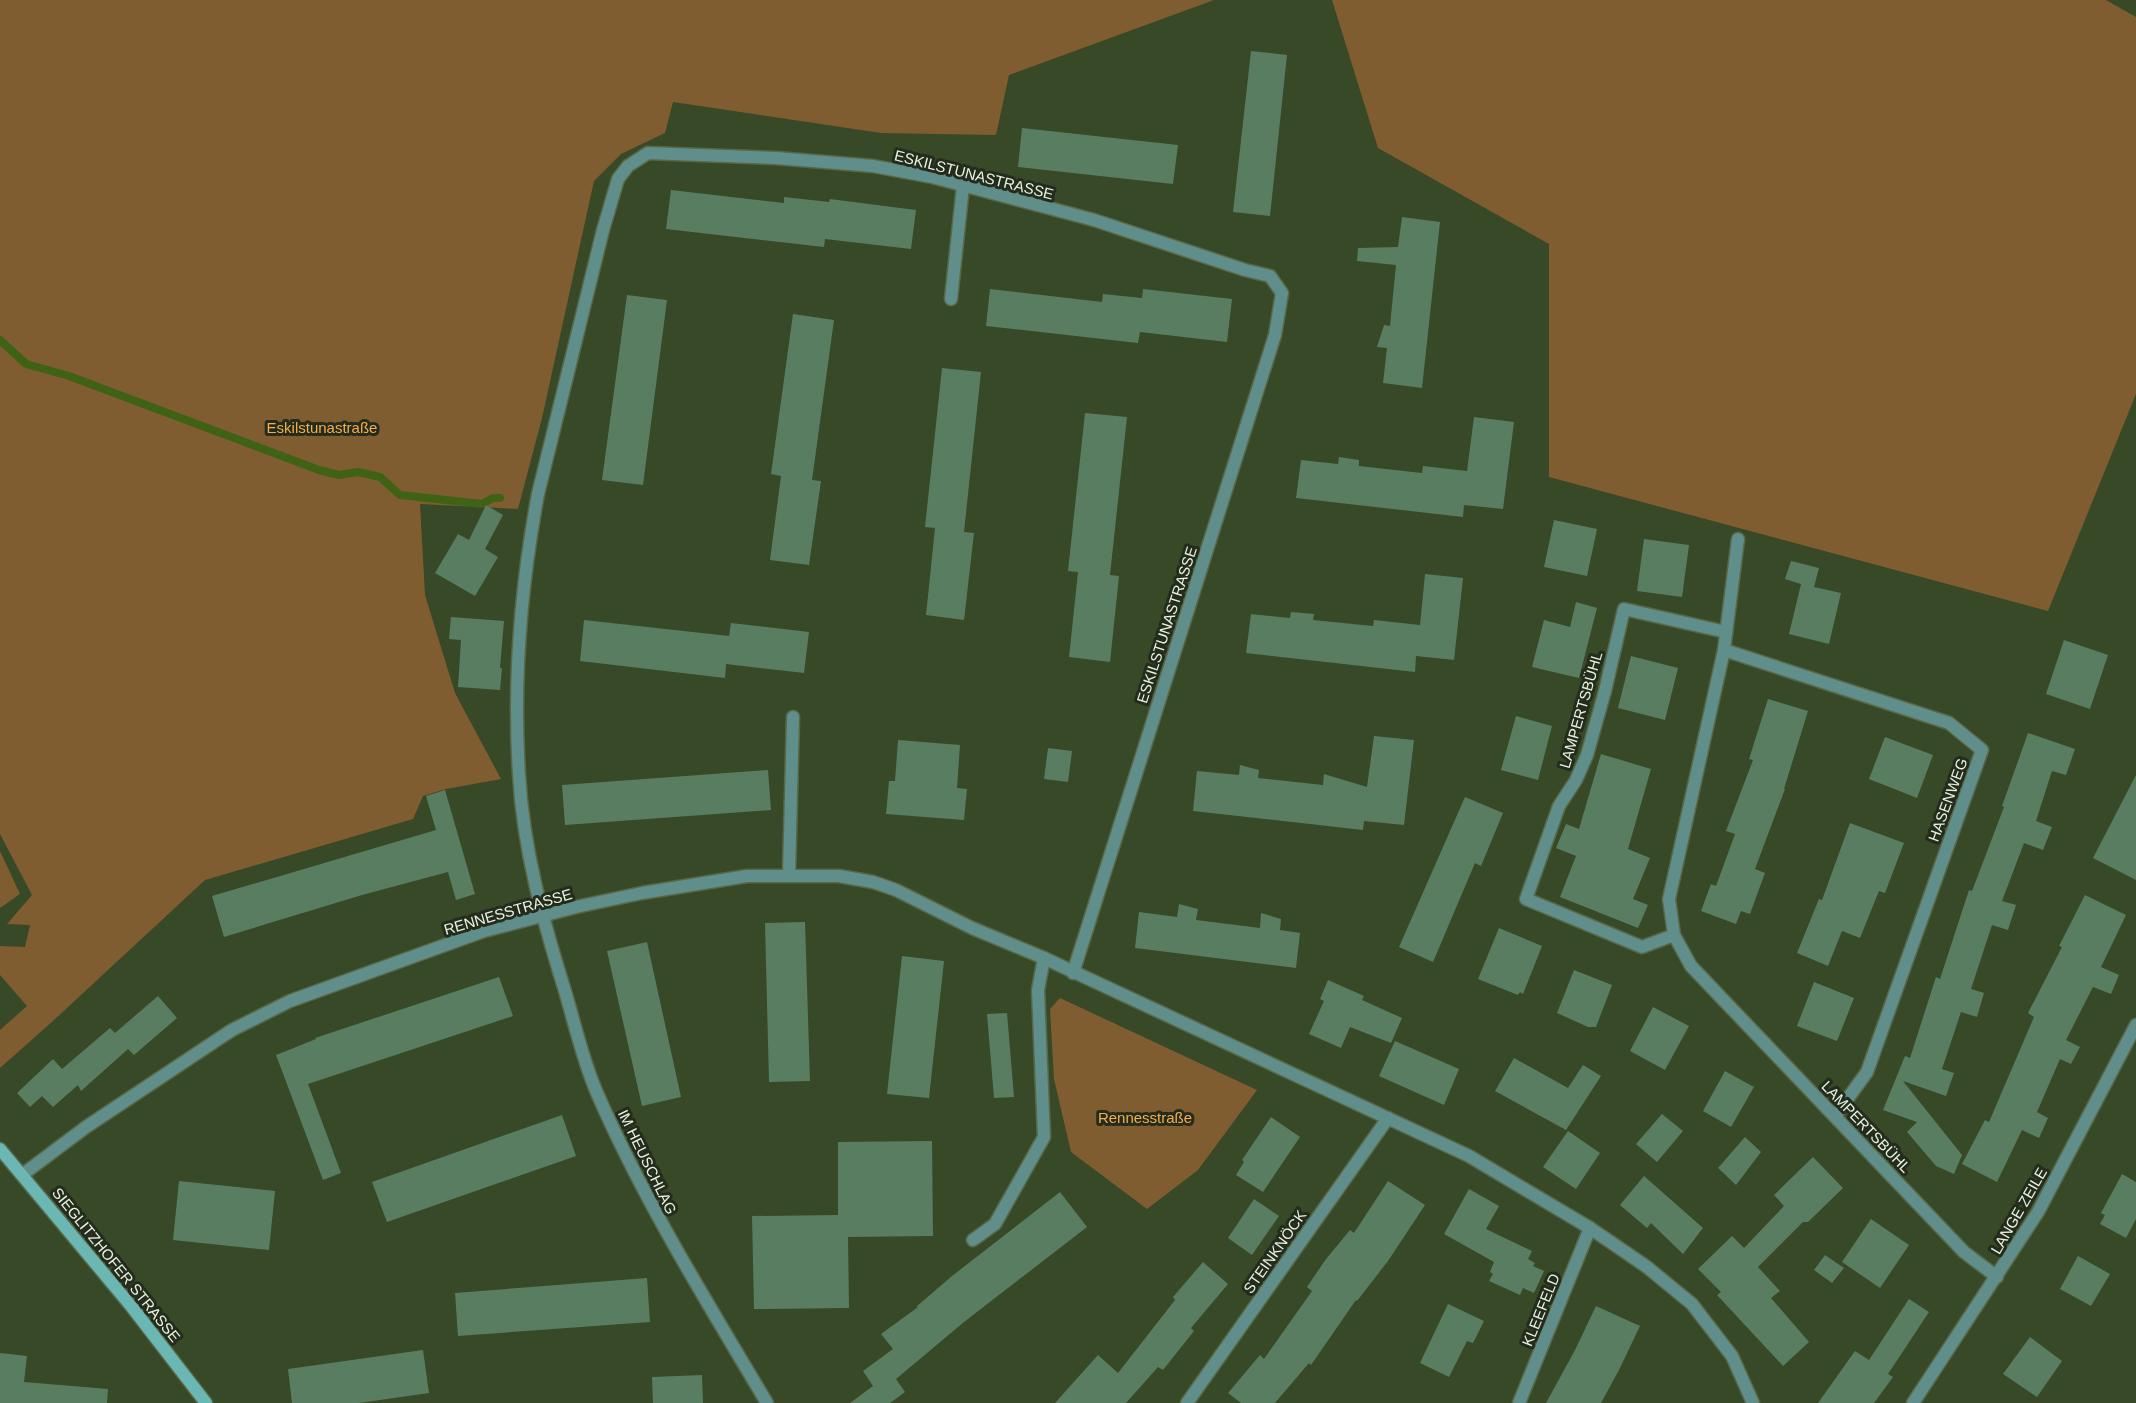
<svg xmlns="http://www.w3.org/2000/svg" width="2136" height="1403" viewBox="0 0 2136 1403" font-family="Helvetica,sans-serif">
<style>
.green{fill:#7f5d31}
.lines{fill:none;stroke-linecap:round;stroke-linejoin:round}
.stream{stroke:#3f6214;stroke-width:8}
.building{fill:#597d61}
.lane-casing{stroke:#576848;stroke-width:15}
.street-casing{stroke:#576848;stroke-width:15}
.secondary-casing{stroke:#576848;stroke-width:15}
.lane{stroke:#5f8e8b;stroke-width:12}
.street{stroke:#5f8e8b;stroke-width:12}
.secondary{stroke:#6bb7b3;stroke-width:12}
.labels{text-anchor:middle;stroke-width:6;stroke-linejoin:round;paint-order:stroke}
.street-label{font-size:15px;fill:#e9f4e0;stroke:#242c1d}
.park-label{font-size:15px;fill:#f6ad4a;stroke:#242c1d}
</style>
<rect width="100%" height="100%" fill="#374927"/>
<g class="green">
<polygon points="0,0 1214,0 1009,75 996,135 881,133 673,102 665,133 621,154 594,181 542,418 518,509 420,504 425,595 455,693 501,779 446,789 423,796 413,819 205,880 53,1021 0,1068 0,1030 27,1006 0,975 0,946 25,947 30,925 7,924 32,895 0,834"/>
<polygon points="1332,0 2106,0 2136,17 2136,394 2048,611 1549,477 1549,244 1378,148"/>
<polygon points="0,851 20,894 0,908"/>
<polygon points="1060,998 1257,1090 1198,1170 1147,1209 1071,1152 1054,1079 1050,1009"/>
</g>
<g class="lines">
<polyline class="stream" points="0,340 26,364 69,376 319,470 339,475 358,472 380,477 400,495 482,504 493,498 500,498"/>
</g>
<g class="building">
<polygon points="1251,51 1287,55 1270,216 1233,212"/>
<polygon points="1022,128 1178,145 1173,184 1018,167"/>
<polygon points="671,190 784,203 784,197 829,202 830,199 916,210 911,249 825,239 824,247 666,229"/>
<polygon points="1402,217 1440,222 1422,388 1383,383 1387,348 1377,347 1384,325 1390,326 1396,265 1357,261 1358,248 1398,247"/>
<polygon points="990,289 1102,302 1103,294 1142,298 1143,289 1232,299 1227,342 1140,332 1138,343 986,326"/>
<polygon points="627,295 667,300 643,485 602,480"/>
<polygon points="793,314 834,320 812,480 821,481 809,565 770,560 781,476 771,474"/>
<polygon points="942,368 981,372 964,532 974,533 964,620 926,615 935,528 925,527"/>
<polygon points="1085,413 1127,417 1110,575 1119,576 1110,662 1069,657 1078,572 1068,571"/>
<polygon points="1474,417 1514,422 1503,509 1464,505 1463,517 1296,498 1301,460 1338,464 1339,457 1359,460 1359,466 1422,473 1423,466 1467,471"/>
<polygon points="486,505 503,515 485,549 498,557 475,596 435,573 458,534 469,540"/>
<polygon points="1554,520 1597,529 1587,576 1544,567"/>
<polygon points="1644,539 1689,545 1682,597 1637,591"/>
<polygon points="1791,561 1819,568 1814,587 1841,593 1829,644 1789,634 1801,584 1804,585 1785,579"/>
<polygon points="1425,574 1463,578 1454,660 1416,656 1415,672 1246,653 1251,614 1290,618 1291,612 1314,614 1313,620 1373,626 1374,620 1420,625"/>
<polygon points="1576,602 1597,608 1579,678 1532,667 1544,620 1570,627"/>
<polygon points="451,617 504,621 500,668 502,668 500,690 458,687 461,640 449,639"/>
<polygon points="584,620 729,636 731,623 809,632 804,673 726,664 725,678 580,661"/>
<polygon points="2064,640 2108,655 2090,709 2046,694"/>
<polygon points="1631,656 1678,668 1665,720 1618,708"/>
<polygon points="1768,699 1808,711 1784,789 1785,789 1755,869 1765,873 1750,914 1741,911 1736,924 1701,911 1711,884 1716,886 1735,834 1726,831 1753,760 1749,759"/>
<polygon points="1516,716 1552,726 1538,780 1501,770"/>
<polygon points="2028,733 2075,749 2066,775 2052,771 2036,821 2052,827 2043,850 2024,843 2002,901 2016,905 2008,930 1992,925 1971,989 1984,993 1977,1017 1961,1012 1942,1069 1954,1073 1946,1096 1903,1081 1962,1155 1954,1174 1936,1166 1907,1132 1917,1122 1883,1110 1905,1056 1910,1058 1936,977 1940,979 1969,890 1972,891 2004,807 2002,806"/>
<polygon points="1374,736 1414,740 1404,825 1364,821 1363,830 1193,811 1197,771 1239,775 1240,765 1259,770 1258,778 1323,785 1324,774 1367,787"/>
<polygon points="1885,737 1933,755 1917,798 1869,779"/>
<polygon points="898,740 960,745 957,788 967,789 964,820 886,814 889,781 895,781"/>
<polygon points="1048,748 1072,751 1068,782 1044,779"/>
<polygon points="1601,754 1651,769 1628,849 1650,858 1633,899 1648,905 1638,928 1560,897 1576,856 1556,848 1566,824 1579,829"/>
<polygon points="768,770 771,810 565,825 562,785"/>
<polygon points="2136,775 2136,880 2093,858"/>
<polygon points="445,790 475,894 456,900 448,872 362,895 224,937 212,896 436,830 426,796"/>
<polygon points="1465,797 1503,813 1481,866 1475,863 1433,962 1399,947"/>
<polygon points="1850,823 1904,843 1885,893 1879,891 1860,938 1842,931 1828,966 1797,953 1819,899 1822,900"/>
<polygon points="2085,895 2126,915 2101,967 2119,975 2111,994 2093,987 2066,1040 2080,1047 2071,1064 2060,1059 2037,1112 2048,1118 2039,1138 2022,1130 1997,1182 1962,1164 1985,1120 1989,1122 2034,1017 2028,1013 2062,947 2059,946"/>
<polygon points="1179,904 1198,909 1196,920 1260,928 1261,913 1281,919 1280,930 1300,933 1296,968 1135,948 1139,912 1177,917"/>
<polygon points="805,922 810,1081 769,1082 765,923"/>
<polygon points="1499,928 1542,946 1523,994 1520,992 1518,995 1478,979"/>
<polygon points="647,942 681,1097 642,1106 607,951"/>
<polygon points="902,956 944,961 929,1098 887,1094"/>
<polygon points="1574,970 1612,985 1596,1027 1588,1027 1557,1013"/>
<polygon points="499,977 513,1016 308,1084 341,1173 323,1180 276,1055 316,1039 315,1038"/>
<polygon points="1328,980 1364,996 1362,1000 1402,1018 1391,1043 1350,1027 1341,1048 1309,1034 1324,1001 1320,999"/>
<polygon points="1814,982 1854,998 1837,1041 1797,1026"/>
<polygon points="158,996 177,1018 134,1055 128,1049 81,1091 78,1085 53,1107 42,1096 30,1107 17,1093 53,1059 62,1069 110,1028 115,1033"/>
<polygon points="1653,1007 1689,1026 1665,1070 1630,1051"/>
<polygon points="1007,1013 1014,1097 994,1098 987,1014"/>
<polygon points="1395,1041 1459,1069 1444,1105 1379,1076"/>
<polygon points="1514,1058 1568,1088 1583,1065 1601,1076 1566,1130 1495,1091"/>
<polygon points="1725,1071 1754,1087 1731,1127 1703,1111"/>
<polygon points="1662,1114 1683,1131 1657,1162 1636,1144"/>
<polygon points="562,1115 576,1156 387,1222 372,1182"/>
<polygon points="1271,1117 1300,1137 1263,1192 1236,1175 1244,1162 1242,1160"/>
<polygon points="1568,1131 1600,1153 1576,1189 1543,1167"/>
<polygon points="1745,1137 1761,1152 1736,1185 1718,1168"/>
<polygon points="932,1141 933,1236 848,1237 849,1308 754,1309 752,1216 838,1215 838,1142"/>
<polygon points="1813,1157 1843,1188 1808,1222 1803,1222 1758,1267 1780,1291 1771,1298 1809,1342 1783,1366 1717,1295 1721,1292 1698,1269 1732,1236 1744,1248 1784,1206 1774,1195"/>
<polygon points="2122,1174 2136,1182 2136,1219 2126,1238 2100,1224 2105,1215 2101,1213"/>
<polygon points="1644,1176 1703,1228 1683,1254 1651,1223 1647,1228 1620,1205"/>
<polygon points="179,1181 275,1191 269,1250 173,1240"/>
<polygon points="1388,1181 1425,1205 1388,1261 1357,1301 1356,1300 1311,1365 1309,1363 1275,1403 1241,1403 1228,1393 1260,1355 1264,1359 1312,1291 1307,1287 1326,1259 1350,1230 1354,1233"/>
<polygon points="1469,1189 1499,1206 1486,1229 1532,1251 1528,1259 1535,1263 1533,1266 1544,1271 1534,1293 1523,1288 1520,1295 1489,1281 1493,1274 1490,1272 1494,1262 1444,1234"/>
<polygon points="1060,1192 1087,1227 964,1322 896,1379 905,1392 890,1403 850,1403 873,1386 863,1371 893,1349 881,1334 918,1307 916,1307 952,1276"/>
<polygon points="1254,1199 1279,1216 1252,1255 1228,1238"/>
<polygon points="1871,1219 1909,1245 1880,1288 1842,1262"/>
<polygon points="1825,1255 1844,1268 1832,1283 1814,1270"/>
<polygon points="2078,1256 2110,1274 2091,1306 2060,1289"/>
<polygon points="1203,1262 1228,1284 1191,1328 1194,1331 1163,1370 1158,1367 1126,1403 1055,1403 1098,1355 1118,1373 1175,1300 1173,1297"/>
<polygon points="647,1278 650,1322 458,1336 455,1293"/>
<polygon points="1909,1299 1929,1312 1888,1374 1893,1377 1874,1403 1818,1403 1855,1351 1869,1360"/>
<polygon points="1448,1304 1484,1321 1473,1343 1467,1341 1449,1377 1420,1363"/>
<polygon points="1596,1306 1640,1326 1619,1370 1601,1403 1546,1403 1575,1350"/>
<polygon points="2030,1337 2062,1361 2037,1397 2003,1374"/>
<polygon points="423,1350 429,1393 359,1403 292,1403 288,1369"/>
<polygon points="0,1353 27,1356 24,1382 108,1389 107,1403 0,1403"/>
<polygon points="702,1375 703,1403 653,1403 652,1377"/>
</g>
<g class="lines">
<g class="lane-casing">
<g id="lane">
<polyline points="951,299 963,186"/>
<polyline points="789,875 793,717"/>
</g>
</g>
<g class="street-casing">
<g id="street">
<polyline points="1738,539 1724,650 1669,899 1674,935 1691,966 1964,1252 1997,1277"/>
<polyline points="1724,650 1949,723 1982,750 1867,1072 1835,1116"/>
<polyline points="1674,935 1642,947 1526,899 1559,806 1576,780 1587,755 1605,691 1624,609 1726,632"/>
<polyline points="22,1175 86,1127 232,1030 290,1001 484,931 576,907 642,893 747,876 839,876 873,882 896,890 972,928 1044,958 1469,1156 1590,1228 1647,1267 1692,1304 1732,1356 1753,1403"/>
<polyline points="973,1240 995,1224 1044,1137 1038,990 1044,958"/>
<path d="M 767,1403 C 707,1302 644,1201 597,1093 C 583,1061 575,1025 565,991 C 543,921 523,848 519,774 C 513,681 521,585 538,494 L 603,230 L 618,179 L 628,166 L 648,153 L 776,158 L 873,166 L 932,177 L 1094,220 L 1245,270 L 1270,276 L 1282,293 L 1275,335 L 1073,973"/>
<polyline points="1187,1403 1388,1118"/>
<polyline points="1519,1403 1590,1228"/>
<polyline points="1913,1403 2038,1212 2136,1025"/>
</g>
</g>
<g class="secondary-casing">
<polyline id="secondary" points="0,1149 131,1306 206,1403"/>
</g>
<use href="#lane" class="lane"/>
<use href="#street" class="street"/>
<use href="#secondary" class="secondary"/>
</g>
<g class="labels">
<g class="street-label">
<text transform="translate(974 175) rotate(14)" y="5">ESKILSTUNASTRASSE</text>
<text transform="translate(1167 625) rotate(-72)" y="5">ESKILSTUNASTRASSE</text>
<text transform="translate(1581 710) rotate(-74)" y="5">LAMPERTSBÜHL</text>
<text transform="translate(1948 800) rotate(-70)" y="5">HASENWEG</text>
<text transform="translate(508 912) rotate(-16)" y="5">RENNESSTRASSE</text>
<text transform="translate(1866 1127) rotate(46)" y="5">LAMPERTSBÜHL</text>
<text transform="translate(647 1162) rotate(64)" y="5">IM HEUSCHLAG</text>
<text transform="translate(2019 1211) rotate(-60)" y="5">LANGE ZEILE</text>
<text transform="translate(1275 1252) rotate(-55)" y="5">STEINKNÖCK</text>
<text transform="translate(116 1265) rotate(51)" y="5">SIEGLITZHOFER STRASSE</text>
<text transform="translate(1541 1310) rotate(-68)" y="5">KLEEFELD</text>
</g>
<g class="park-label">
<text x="322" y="433">Eskilstunastraße</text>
<text x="1145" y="1123">Rennesstraße</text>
</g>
</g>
</svg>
